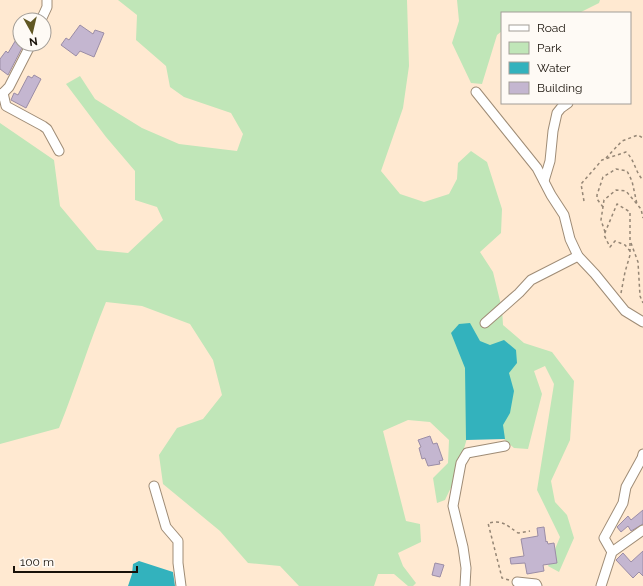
<svg xmlns="http://www.w3.org/2000/svg" width="643" height="586" viewBox="0 0 643 586" font-family="Raleway,sans-serif">
<style>
.green{fill:#c0e6b8}
.water{fill:#33b2bd}
.building{fill:#c4b6d0;stroke:#9b8da6}
.lines{fill:none;stroke-linecap:round;stroke-linejoin:round}
.street-casing{stroke:#9f8c76;stroke-width:11}
.path{stroke:#958675;stroke-width:1.5;stroke-dasharray:3 3;stroke-linecap:butt}
.street{stroke:#fff;stroke-width:9}
</style>
<rect width="100%" height="100%" fill="#ffe9d1"/>
<g class="green">
<path d="M 118,0 L 407,0 L 409,66 L 403,108 L 381,171 L 400,194 L 424,202 L 449,194 L 457,179 L 458,163 L 471,151 L 487,162 L 502,209 L 501,233 L 480,252 L 493,272 L 502,309 L 503,325 L 524,343 L 552,352 L 574,381 L 570,440 L 551,481 L 555,502 L 567,515 L 574,538 L 559,572 L 548,566 L 560,537 L 537,490 L 554,384 L 545,366 L 534,371 L 542,394 L 528,449 L 514,448 L 496,432 L 473,418 L 455,479 L 445,500 L 437,503 L 433,478 L 448,463 L 449,440 L 430,422 L 408,420 L 383,431 L 406,521 L 420,524 L 421,542 L 398,553 L 403,566 L 416,583 L 413,586 L 408,586 L 394,574 L 378,574 L 374,586 L 299,586 L 280,566 L 248,563 L 220,531 L 163,484 L 159,455 L 177,428 L 203,419 L 222,395 L 213,360 L 190,324 L 142,306 L 106,302 C 89,343 76,386 59,428 L 0,444 L 0,123 L 54,160 L 60,206 L 97,250 L 128,253 L 163,220 L 157,207 L 135,200 L 135,171 L 106,137 L 66,84 L 80,76 L 95,99 L 142,128 L 179,144 L 237,151 L 243,134 L 231,113 L 184,97 L 170,87 L 166,66 L 136,40 L 137,15 Z"/>
<polygon points="457,0 600,0 599,3 579,13 502,13 502,31 497,35 482,84 471,83 452,43 459,21"/>
</g>
<g class="water">
<polygon points="470,323 480,341 490,345 504,340 516,350 517,363 509,373 514,391 510,413 503,425 505,439 466,440 465,368 451,333 459,324"/>
<polygon points="139,561 173,572 175,586 128,586 132,574 133,564"/>
</g>
<g class="building">
<polygon points="80,25 93,34 95,30 104,33 94,57 80,51 76,56 61,45 66,38 69,40"/>
<polygon points="20,33 20,44 24,44 8,75 0,69 0,59 6,51 8,53"/>
<polygon points="34,75 41,79 26,108 11,100 14,93 18,95 28,76 32,78"/>
<polygon points="430,436 433,444 437,443 443,460 439,461 440,464 428,466 425,458 422,459 419,448 421,447 418,440"/>
<polygon points="643,510 643,524 631,531 628,526 621,532 617,527 628,516 631,520"/>
<polygon points="544,527 546,542 547,541 548,544 554,543 557,563 543,565 544,571 527,574 525,563 511,564 510,558 524,556 521,539 538,536 537,528"/>
<polygon points="643,551 643,576 639,572 633,578 616,560 623,553 631,562"/>
<polygon points="435,563 444,565 440,577 432,575"/>
</g>
<g class="lines">
<g class="street-casing">
<g id="street">
<polyline points="41,20 47,7 47,0"/>
<polyline points="476,92 537,168 551,195 564,215 570,239 578,256 595,274 625,311 643,322"/>
<polyline points="3,93 6,106 43,126 47,129 59,151"/>
<polyline points="0,96 9,87 31,44"/>
<polyline points="544,181 550,161 553,131 557,113 561,108 568,103"/>
<polyline points="485,323 519,293 531,280 578,256"/>
<polyline points="154,486 166,527 178,541 178,563 181,586"/>
<polyline points="612,552 604,538 623,503 626,487 642,458 643,454"/>
<polyline points="517,582 536,584 537,586"/>
<polyline points="465,586 466,568 463,547 453,506 461,463 467,453 505,446"/>
<polyline points="601,586 612,552 643,530"/>
</g>
</g>
<g class="path">
<polyline points="606,158 622,141 638,135 643,138"/>
<path d="M 584,201 L 581,184 L 602,160 L 626,152 C 635,160 635,172 643,180"/>
<polyline points="603,207 597,199 597,195 603,177 616,169 627,171 632,181 637,204"/>
<polyline points="605,232 601,220 604,200 616,190 626,191 641,209 643,218"/>
<polyline points="631,243 638,262 640,296 643,303"/>
<polyline points="621,293 625,272 630,255 630,212 617,204 604,235 610,247 615,241 625,245 630,251"/>
<path d="M 509,580 L 502,578 L 488,523 C 504,520 506,525 518,533 L 530,531"/>
</g>
<use href="#street" class="street"/>
</g>
<rect x="501" y="12" width="130" height="92" fill="#fefaf5" stroke="#a29d97"/>
<rect x="509" y="25" width="20" height="6" fill="#ffffff" stroke="#a29d97"/>
<text x="537" y="32" font-size="12" fill="#181109">Road</text>
<rect x="509" y="42" width="20" height="12" fill="#c0e6b8" stroke="#a29d97"/>
<text x="537" y="52" font-size="12" fill="#181109">Park</text>
<rect x="509" y="62" width="20" height="12" fill="#33b2bd" stroke="#a29d97"/>
<text x="537" y="72" font-size="12" fill="#181109">Water</text>
<rect x="509" y="82" width="20" height="12" fill="#c4b6d0" stroke="#a29d97"/>
<text x="537" y="92" font-size="12" fill="#181109">Building</text>
<g transform="translate(32 32) rotate(172)"><circle r="19" fill="#fefaf5" stroke="#a29d97"/>
<path d="M0-3L7 15L0 10L-7 15Z" fill="#605723"/>
<text y="-6" font-size="11" font-weight="bold" text-anchor="middle" fill="#181109">N</text>
</g>
<path d="M14 566v6h123v-6" fill="none" stroke="#181109" stroke-width="2"/>
<text x="20" y="566" font-size="12" fill="#181109" stroke="#fefaf5" stroke-width="3" paint-order="stroke">100 m</text>
</svg>
